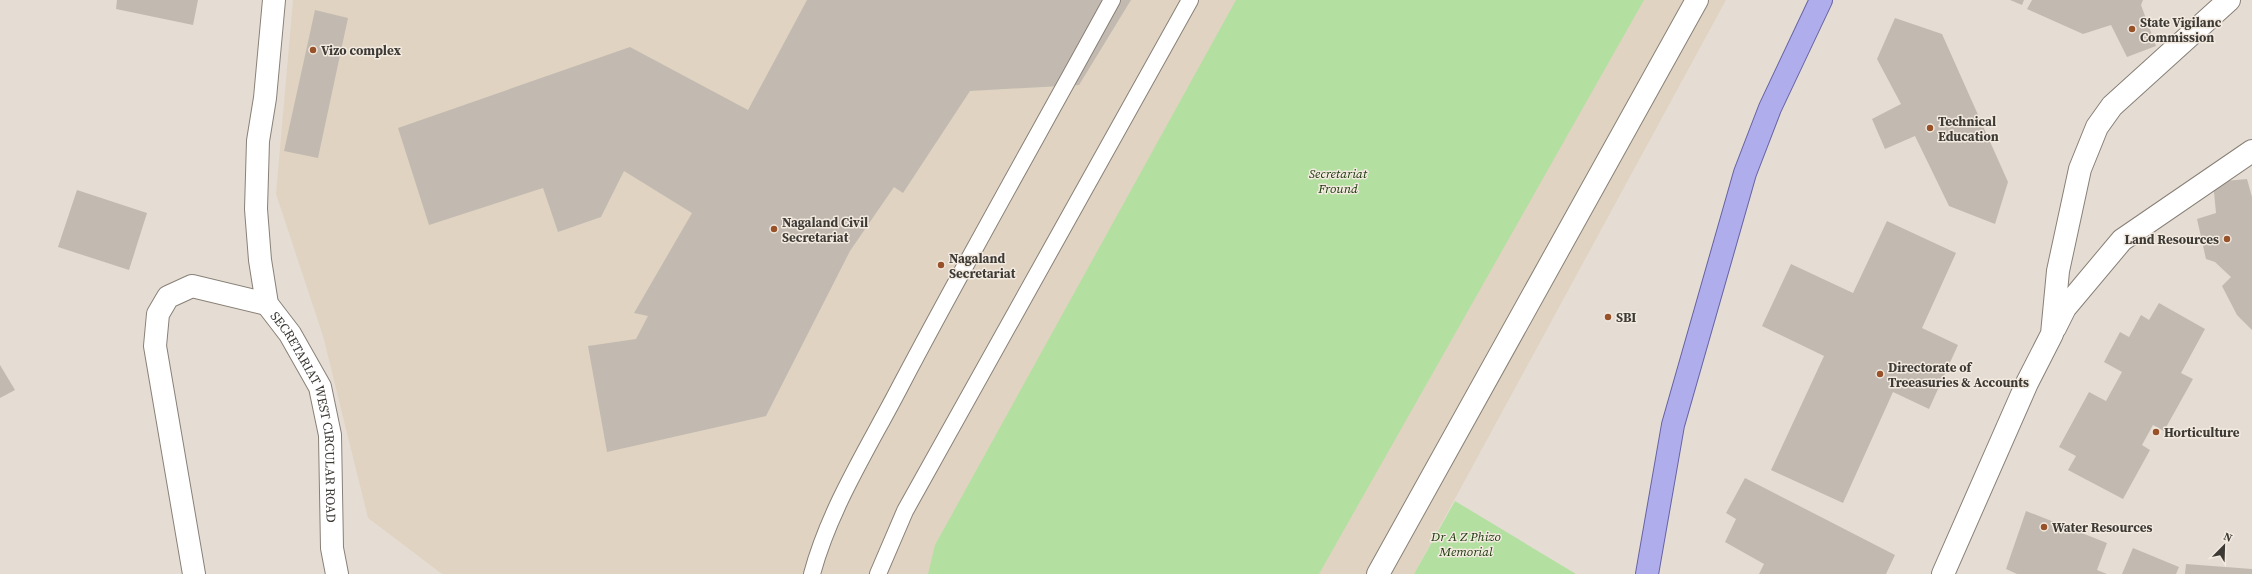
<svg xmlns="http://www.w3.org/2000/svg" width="2252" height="574" viewBox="0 0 2252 574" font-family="'Source Serif 4',serif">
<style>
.built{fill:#e0d3c2}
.green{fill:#b3e0a1}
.building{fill:#c2bab0}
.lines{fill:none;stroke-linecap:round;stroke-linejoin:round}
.service-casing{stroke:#888077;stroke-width:18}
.minor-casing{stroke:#888077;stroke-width:24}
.tertiary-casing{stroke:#888077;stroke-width:24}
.primary-casing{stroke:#6562a4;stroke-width:24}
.service{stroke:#fff;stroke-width:16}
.minor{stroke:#fff;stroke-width:22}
.tertiary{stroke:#fff;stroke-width:22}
.primary{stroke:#b0adec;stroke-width:22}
.poi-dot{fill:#985229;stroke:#f3eae0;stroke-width:1.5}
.labels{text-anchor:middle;stroke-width:3;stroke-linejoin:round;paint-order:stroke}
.poi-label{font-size:13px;font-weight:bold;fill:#3d3a36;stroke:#f3eae0;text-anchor:start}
.park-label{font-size:13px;font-style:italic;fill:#173507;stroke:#f3eae0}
.street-label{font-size:13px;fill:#3d3a36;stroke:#f3eae0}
</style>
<rect width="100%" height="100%" fill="#e5ddd3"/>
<polygon class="built" points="293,0 1726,0 1414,574 442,574 368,518 323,336 276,194"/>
<g class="green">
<polygon points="1236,0 1644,0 1319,574 928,574 935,545"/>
<polygon points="1455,501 1576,574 1414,574"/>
</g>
<g class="building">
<polygon points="117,0 198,0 193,25 116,9"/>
<polygon points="807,0 1131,0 1079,85 970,91 903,193 894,187 850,251 766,416 607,452 588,346 636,339 648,316 634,313 692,213 624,171 601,217 558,232 543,188 429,225 398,128 630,47 748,110"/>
<polygon points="2010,0 2024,0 2022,5"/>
<polygon points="2032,0 2143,0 2141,5 2156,46 2127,57 2111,25 2083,34 2027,9"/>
<polygon points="315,10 348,18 318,158 284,151"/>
<polygon points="1895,18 1942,34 2008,182 1995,224 1949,206 1915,136 1885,149 1872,119 1901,104 1877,59"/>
<polygon points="2247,179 2252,197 2252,330 2237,315 2222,286 2231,277 2215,262 2206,259 2197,219 2216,213 2213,182"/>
<polygon points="77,190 147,213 129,270 58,247"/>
<polygon points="1887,221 1956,253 1922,328 1958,345 1929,409 1893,392 1843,503 1771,470 1824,356 1762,326 1791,264 1853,293"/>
<polygon points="2159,303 2205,329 2181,373 2193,379 2164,431 2153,425 2142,445 2150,450 2123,499 2068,470 2076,456 2059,447 2089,392 2106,401 2122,372 2104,362 2120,332 2129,337 2141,315 2149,320"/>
<polygon points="0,365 15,390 0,398"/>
<polygon points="1745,478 1895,555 1886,574 1759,574 1764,564 1725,542 1736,519 1726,513"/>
<polygon points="2026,511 2107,543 2097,570 2107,574 2017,574 2006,569"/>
<polygon points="2133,548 2179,567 2176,574 2122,574"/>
<polygon points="2186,564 2252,569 2252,574 2185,574"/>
</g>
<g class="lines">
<g class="service-casing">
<g id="service">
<path d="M 812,574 C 830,507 870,445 902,383 C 970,254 1042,128 1112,0"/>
<polyline points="878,574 905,511 1190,0"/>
</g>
</g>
<g class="minor-casing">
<g id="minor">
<polyline points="2055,328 2065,308 2122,240 2252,151"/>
<polyline points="1378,574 1697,0"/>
<polyline points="1943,574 2027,383 2052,334 2058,271 2080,169 2097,127 2112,106 2229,0"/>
</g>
</g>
<g class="tertiary-casing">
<g id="tertiary">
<path id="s1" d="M 274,0 L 265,98 L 258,141 L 256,209 L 260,260 L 267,304 L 290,334 L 320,387 L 330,435 L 332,548 L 337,574"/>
<polyline points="194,574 155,346 158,314 168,297 192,286 267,304"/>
</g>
</g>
<g class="primary-casing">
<polyline id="primary" points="1647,574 1673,425 1745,173 1770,108 1821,0"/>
</g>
<use href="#service" class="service"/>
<use href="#minor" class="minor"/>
<use href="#tertiary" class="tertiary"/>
<use href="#primary" class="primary"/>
</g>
<g class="poi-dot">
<circle cx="2132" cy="29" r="4"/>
<circle cx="313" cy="50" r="4"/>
<circle cx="1930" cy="128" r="4"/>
<circle cx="774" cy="229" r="4"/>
<circle cx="2227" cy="239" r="4"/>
<circle cx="941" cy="265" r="4"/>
<circle cx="1608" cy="317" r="4"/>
<circle cx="1880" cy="374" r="4"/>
<circle cx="2156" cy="432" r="4"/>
<circle cx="2044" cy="527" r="4"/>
</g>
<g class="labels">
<g class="poi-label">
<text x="2140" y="27">State Vigilanc<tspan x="2140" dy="15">Commission</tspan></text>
<text x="321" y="55">Vizo complex</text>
<text x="1938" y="126">Technical<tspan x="1938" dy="15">Education</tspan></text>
<text x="782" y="227">Nagaland Civil<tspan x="782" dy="15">Secretariat</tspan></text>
<text x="2219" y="244" text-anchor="end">Land Resources</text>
<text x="949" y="263">Nagaland<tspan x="949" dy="15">Secretariat</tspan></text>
<text x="1616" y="322">SBI</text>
<text x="1888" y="372">Directorate of<tspan x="1888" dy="15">Treeasuries &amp; Accounts</tspan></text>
<text x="2164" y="437">Horticulture</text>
<text x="2052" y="532">Water Resources</text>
</g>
<g class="park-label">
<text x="1338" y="178">Secretariat<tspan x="1338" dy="15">Fround</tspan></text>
<text x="1466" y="541">Dr A Z Phizo<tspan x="1466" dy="15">Memorial</tspan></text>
</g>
<g class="street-label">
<text dy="5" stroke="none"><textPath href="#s1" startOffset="429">SECRETARIAT WEST CIRCULAR ROAD</textPath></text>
</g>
</g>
<g transform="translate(2224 546) rotate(23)" stroke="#f3eae0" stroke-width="3" paint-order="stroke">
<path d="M0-3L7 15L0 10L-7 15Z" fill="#3d3a36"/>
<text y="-6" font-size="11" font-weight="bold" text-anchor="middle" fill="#3d3a36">N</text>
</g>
</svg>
